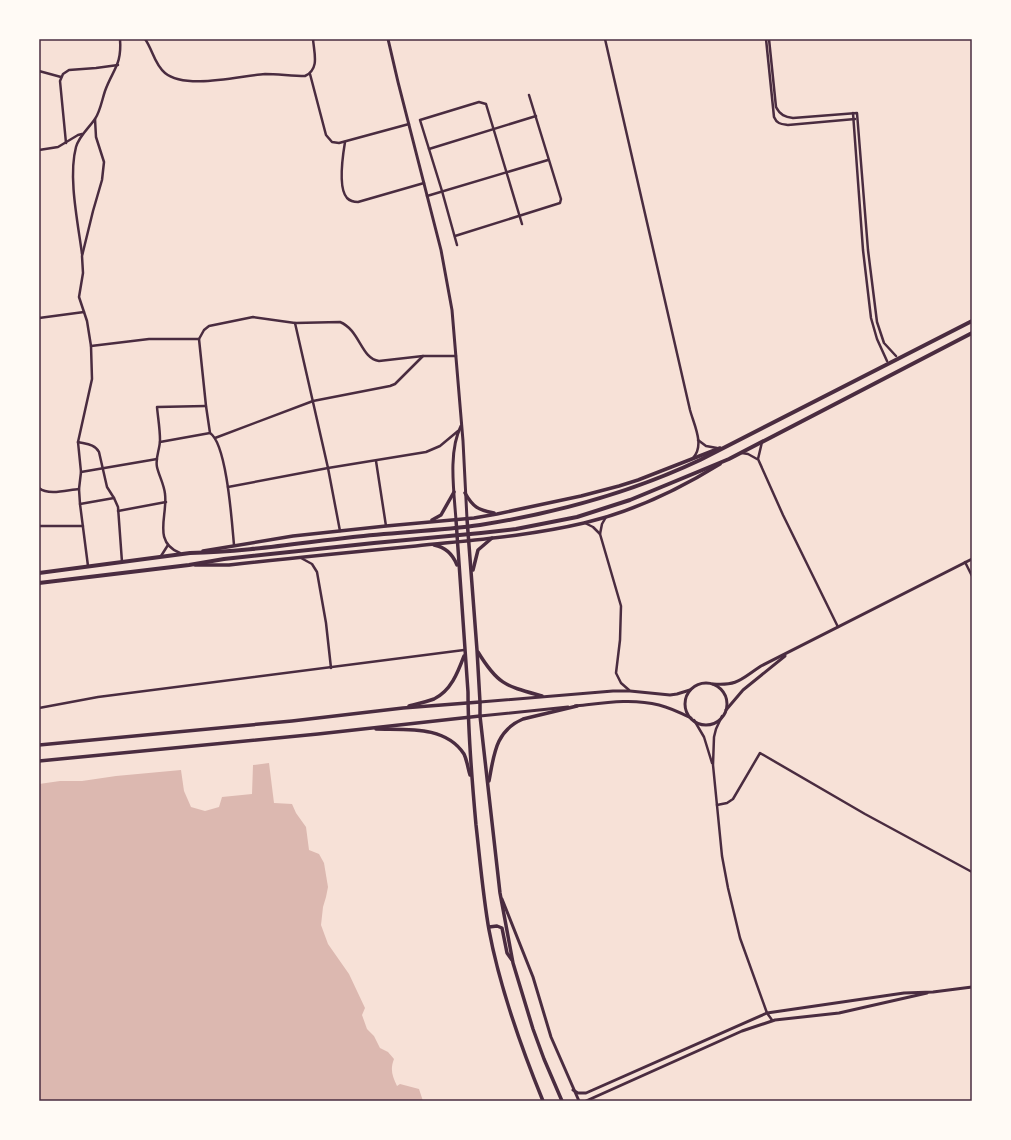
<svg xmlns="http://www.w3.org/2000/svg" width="1011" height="1140" viewBox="0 0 1011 1140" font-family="'Exo 2',sans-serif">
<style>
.water{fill:#dcb8b0}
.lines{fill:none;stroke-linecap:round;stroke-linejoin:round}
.minor{stroke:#4a2c40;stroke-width:2.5}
.tertiary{stroke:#4a2c40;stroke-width:3}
.primary{stroke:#4a2c40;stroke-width:3.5}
.trunk{stroke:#4a2c40;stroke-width:4}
.neatline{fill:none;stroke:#4a2c40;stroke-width:1.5}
</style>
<rect width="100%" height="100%" fill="#f7e1d7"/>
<path class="water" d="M 269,763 L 274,803 L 292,804 L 296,813 L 306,827 L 309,850 L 319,854 L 324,863 L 328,887 L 326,897 L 323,907 L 321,925 L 328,944 L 349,974 L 365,1008 L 362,1015 L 367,1029 L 374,1036 L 380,1048 L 388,1052 L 394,1059 C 390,1069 392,1076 397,1086 L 400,1084 L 419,1089 L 423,1101 L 39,1101 L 39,784 L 60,781 L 82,781 L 116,776 L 181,770 L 184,791 L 191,807 L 205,811 L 219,807 L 222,797 L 252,794 L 253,765 Z"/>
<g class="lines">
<g class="minor">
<path d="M 145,39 C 153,50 154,64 165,73 C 186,90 239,76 265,74 C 278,74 292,76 305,76 C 320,69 314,53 313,39"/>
<path d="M 605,39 L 690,410 C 694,425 705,445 693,458"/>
<path d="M 766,39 L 774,117 C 777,124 781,124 788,125 L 855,119"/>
<path d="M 769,39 L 776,107 C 780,115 785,117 793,118 L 857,113 L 868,250 L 877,322 L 884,343 L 896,356"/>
<polyline points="39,71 61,77"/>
<polyline points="310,74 326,135 332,142 339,143 409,124"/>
<polyline points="853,113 863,250 871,318 877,339 887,361"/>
<path d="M 345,142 C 343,154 338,188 347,198 C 350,201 354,202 358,202 L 424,183"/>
<polyline points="66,143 60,81 63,74 69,70 96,68 118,65"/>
<polyline points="429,149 536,116"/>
<polyline points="39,150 58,147 78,135 82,134"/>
<polyline points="427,196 548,160"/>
<polyline points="455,236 560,203 561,199 529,95"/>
<polyline points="457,245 442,191 420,120 479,102 486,104 522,224"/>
<path d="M 82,254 C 78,223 68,177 76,147 C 79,136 88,129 95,119 C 100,112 102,100 105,91 C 113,69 122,65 120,39"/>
<polyline points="39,318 84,312"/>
<polyline points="295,323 328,468 340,531"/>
<path d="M 199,339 L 206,406 L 210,433 C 227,444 232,524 234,545"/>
<path d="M 91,346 L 149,339 L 199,339 L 204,330 L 209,326 L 253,317 L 295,323 L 340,322 C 360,330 361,359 379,361 L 423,356 L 456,356"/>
<polyline points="215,438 313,401 390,386 395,384 423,356"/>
<polyline points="698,440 706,446 717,448"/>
<path d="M 78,442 C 86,444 95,444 99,452 L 107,487 L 114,498 L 118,507 L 122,562"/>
<polyline points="160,442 210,433"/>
<polyline points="762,442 758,459 783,515 838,627"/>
<polyline points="742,453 748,454 757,459"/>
<polyline points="376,461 386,526"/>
<polyline points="81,472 157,459"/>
<polyline points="228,487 328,468 426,452 440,446 458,431"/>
<path d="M 39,488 C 49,496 67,490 79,489"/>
<polyline points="80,504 114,498"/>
<polyline points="118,511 166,502"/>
<polyline points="606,517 602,524 600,534 621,606 620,640 616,673 621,683 629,690"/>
<polyline points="585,523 593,527 600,534"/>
<polyline points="39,526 83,526"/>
<path d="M 180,553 C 152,542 168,515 165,494 C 164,484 159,476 157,467 C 155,458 160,449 160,440 C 160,429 158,418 157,407 L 206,406"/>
<polyline points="161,556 168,545"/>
<polyline points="301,558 312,564 317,572 326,623 331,668"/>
<polyline points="965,562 972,576"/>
<polyline points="88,566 80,504 79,489 81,472 78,442 92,379 91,346 87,321 79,297 83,273 82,256 93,211 102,180 104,162 96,137 95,119"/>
<polyline points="39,708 98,697 464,650"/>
<polyline points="722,716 716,729 714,737 713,765 722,856 728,888 740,938 767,1013 772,1020"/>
<polyline points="694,720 704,737 712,763"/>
<polyline points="717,805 727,803 733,799 760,753 865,814 972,872"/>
</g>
<g class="tertiary">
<polyline points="388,39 398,82 441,250 452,310 463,441 467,519"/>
<path d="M 456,520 C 454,492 448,451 461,426"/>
<circle cx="706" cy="704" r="21"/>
<path d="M 713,684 C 738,686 741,679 761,666 L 972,559"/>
<polyline points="480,702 613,691 630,691 670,695 677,694 690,690"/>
<path d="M 575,706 C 603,703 632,698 659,705 C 671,708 681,713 691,718"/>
<polyline points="726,710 743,690 785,656"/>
<polyline points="480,716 568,707"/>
<polyline points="502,899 533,977 551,1037 579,1101"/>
<polyline points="573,1090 578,1093 586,1093 767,1013 904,993 933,992 972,987"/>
<polyline points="586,1101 742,1031 775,1020 839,1013 927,993"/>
</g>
<g class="primary">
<path d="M 465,493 C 473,507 478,510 494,513"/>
<polyline points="467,519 477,650 480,702 480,716 500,893 513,963 533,1029 544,1059 562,1101"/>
<polyline points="432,520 441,515 454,492"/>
<path d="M 456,520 L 468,692 C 468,736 472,781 476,825 C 480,860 483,896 489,930 C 500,989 521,1047 543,1101"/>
<path d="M 434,545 C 445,547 453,555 457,565"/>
<polyline points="203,551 293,536 386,526 474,518 497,514 581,496 619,486 638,480 720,448"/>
<path d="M 195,565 L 229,565 C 291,558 353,552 416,546 C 472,540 529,536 584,523 C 631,512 678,490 720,464"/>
<polyline points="473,570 478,550 492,538"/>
<path d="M 478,652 C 498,685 506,686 542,696"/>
<path d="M 409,706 C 417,704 426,702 434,699 C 451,691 458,672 464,656"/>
<path d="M 376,729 C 406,730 445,725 464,754 C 467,760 468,769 470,775"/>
<polyline points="39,745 292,721 403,708 480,702"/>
<polyline points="39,761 318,734 480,716"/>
<path d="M 489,781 C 494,755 495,731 523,719 L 577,706"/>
<polyline points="489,927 497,926 502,928 507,953 512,960"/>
</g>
<g class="trunk">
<path d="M 39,573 L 190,553 C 245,552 299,543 353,537 C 395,532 438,531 480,525 C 556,513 630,493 700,460 L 972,321"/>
<polyline points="39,583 189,565 224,559 374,543 481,533 516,529 577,517 630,500 729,459 972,333"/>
</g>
</g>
<rect width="1011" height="1140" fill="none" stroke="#fffaf5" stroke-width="80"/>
<rect x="40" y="40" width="931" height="1060" class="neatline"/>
</svg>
